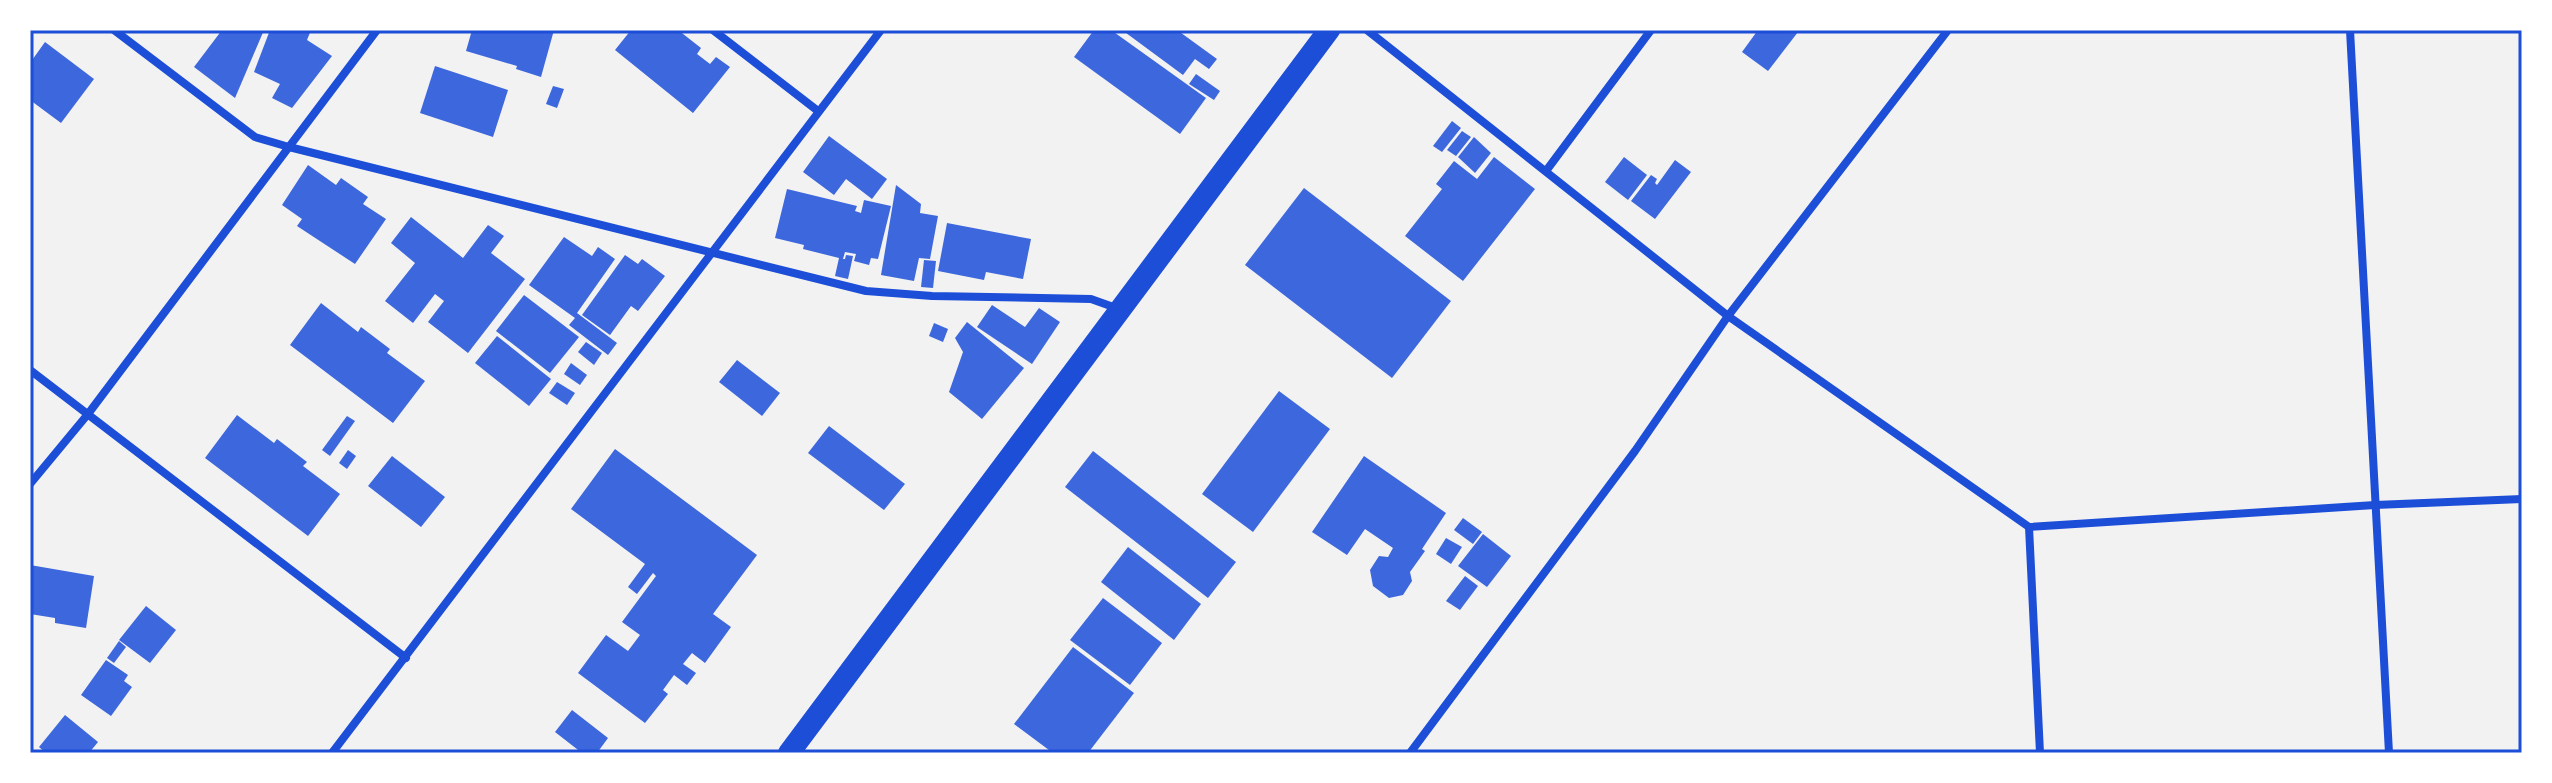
<svg xmlns="http://www.w3.org/2000/svg" width="2552" height="783" viewBox="0 0 2552 783" font-family="Merriweather,serif">
<style>
.building{fill:#3d67dc}
.lines{fill:none;stroke-linecap:round;stroke-linejoin:round}
.minor{stroke:#1d4ed8;stroke-width:8}
.trunk{stroke:#1d4ed8;stroke-width:22}
.neatline{fill:none;stroke:#1d4ed8;stroke-width:3}
</style>
<rect width="100%" height="100%" fill="#f2f2f2"/>
<g class="building">
<polygon points="222,30 264,30 235,98 194,67"/>
<polygon points="270,30 311,30 307,40 332,56 292,108 272,98 280,84 254,72"/>
<polygon points="472,30 554,30 541,77 516,69 517,66 466,51"/>
<polygon points="631,30 669,30 672,32 678,30 701,48 697,54 710,64 716,57 730,67 693,113 615,50"/>
<polygon points="1094,30 1111,30 1206,98 1180,134 1074,57"/>
<polygon points="1122,30 1177,30 1217,59 1209,69 1195,59 1183,75"/>
<polygon points="1758,30 1798,32 1768,71 1742,52"/>
<polygon points="45,42 94,79 61,123 30,100 30,63"/>
<polygon points="435,66 508,90 493,137 420,113"/>
<polygon points="1196,74 1220,91 1214,100 1189,84"/>
<polygon points="553,86 564,89 557,108 546,104"/>
<polygon points="1452,121 1461,128 1442,152 1433,146"/>
<polygon points="1462,131 1471,137 1456,156 1447,150"/>
<polygon points="829,136 887,179 872,199 846,179 834,195 803,172"/>
<polygon points="1474,137 1491,153 1475,173 1458,157"/>
<polygon points="1494,157 1535,189 1463,281 1405,236 1442,189 1436,184 1454,161 1477,179"/>
<polygon points="1624,157 1647,175 1628,200 1605,182"/>
<polygon points="1675,160 1691,172 1655,219 1631,201 1651,175 1657,179 1655,183 1657,185"/>
<polygon points="308,165 336,185 341,178 368,197 363,204 386,219 355,264 297,226 302,219 282,205"/>
<polygon points="896,185 921,204 920,213 938,216 930,259 919,258 914,281 881,275"/>
<polygon points="1304,188 1451,301 1392,378 1245,265"/>
<polygon points="787,189 857,206 855,211 861,213 864,200 891,206 878,259 871,258 869,265 854,261 856,254 845,252 843,259 845,259 846,255 853,256 848,279 835,276 839,258 803,249 804,245 775,238"/>
<polygon points="411,217 463,258 488,225 504,236 491,253 525,279 468,353 428,322 444,301 435,294 413,323 385,301 415,263 391,243"/>
<polygon points="947,223 1031,239 1023,279 986,272 984,280 938,271"/>
<polygon points="564,237 592,256 598,247 615,259 577,313 617,343 608,355 569,325 575,318 529,285"/>
<polygon points="625,255 638,264 642,259 665,276 638,311 631,306 610,335 582,315"/>
<polygon points="924,260 936,261 933,288 921,287"/>
<polygon points="524,295 579,337 550,373 496,331"/>
<polygon points="321,303 358,332 361,327 390,349 387,353 425,381 393,423 290,345"/>
<polygon points="992,305 1025,327 1039,308 1060,322 1032,364 977,327"/>
<polygon points="967,322 1024,368 982,419 949,392 963,352 955,338"/>
<polygon points="934,323 948,329 943,342 929,336"/>
<polygon points="497,336 551,379 529,406 475,363"/>
<polygon points="586,342 602,353 594,365 578,352"/>
<polygon points="737,360 780,393 762,416 719,382"/>
<polygon points="571,363 587,375 580,385 564,374"/>
<polygon points="557,382 575,393 567,405 549,393"/>
<polygon points="1279,391 1330,429 1253,532 1202,494"/>
<polygon points="237,415 274,443 277,439 307,462 303,466 340,494 308,536 205,458"/>
<polygon points="347,416 355,421 330,456 322,450"/>
<polygon points="829,426 905,484 884,510 808,453"/>
<polygon points="615,449 757,555 713,614 731,627 705,663 692,653 683,664 696,673 687,685 674,675 663,690 668,694 645,723 578,673 606,635 628,651 640,635 622,622 656,576 653,573 637,594 628,587 645,564 571,509"/>
<polygon points="348,450 356,456 347,469 339,463"/>
<polygon points="1093,451 1236,562 1208,598 1065,487"/>
<polygon points="392,456 445,497 421,527 368,486"/>
<polygon points="1364,456 1446,513 1422,549 1425,551 1410,572 1412,581 1403,595 1389,598 1373,586 1370,570 1379,556 1388,557 1393,548 1365,529 1347,555 1312,532"/>
<polygon points="1463,518 1482,532 1473,544 1454,530"/>
<polygon points="1483,534 1511,556 1487,587 1458,566"/>
<polygon points="1446,538 1462,547 1451,564 1436,554"/>
<polygon points="1128,547 1201,604 1174,640 1101,582"/>
<polygon points="30,565 94,576 86,628 55,623 55,618 30,614"/>
<polygon points="1465,576 1478,586 1460,610 1446,601"/>
<polygon points="1103,598 1162,643 1130,685 1070,640"/>
<polygon points="146,606 176,630 150,663 119,640"/>
<polygon points="119,641 126,647 114,663 107,658"/>
<polygon points="1073,647 1134,693 1088,753 1053,753 1014,724"/>
<polygon points="106,660 128,675 124,681 132,687 111,716 81,695"/>
<polygon points="572,710 608,738 597,753 582,753 555,732"/>
<polygon points="65,715 98,742 89,753 46,753 39,747"/>
</g>
<g class="lines">
<g class="minor">
<polyline points="114,30 255,137 289,147 866,291 932,296 1091,299 1119,309"/>
<polyline points="713,30 818,111"/>
<polyline points="1367,30 1728,316 2029,527 2375,505 2522,499"/>
<polyline points="2350,30 2389,753"/>
<polyline points="1546,171 1651,30"/>
<polyline points="30,370 406,658"/>
<polyline points="30,484 88,414 377,30"/>
<polyline points="2029,527 2040,753"/>
<polyline points="332,753 881,30"/>
<polyline points="1410,753 1635,451 1728,316 1948,30"/>
</g>
<polyline class="trunk" points="789,753 1329,30"/>
</g>
<rect width="2552" height="783" fill="none" stroke="#ffffff" stroke-width="64"/>
<rect x="32" y="32" width="2488" height="719" class="neatline"/>
</svg>
